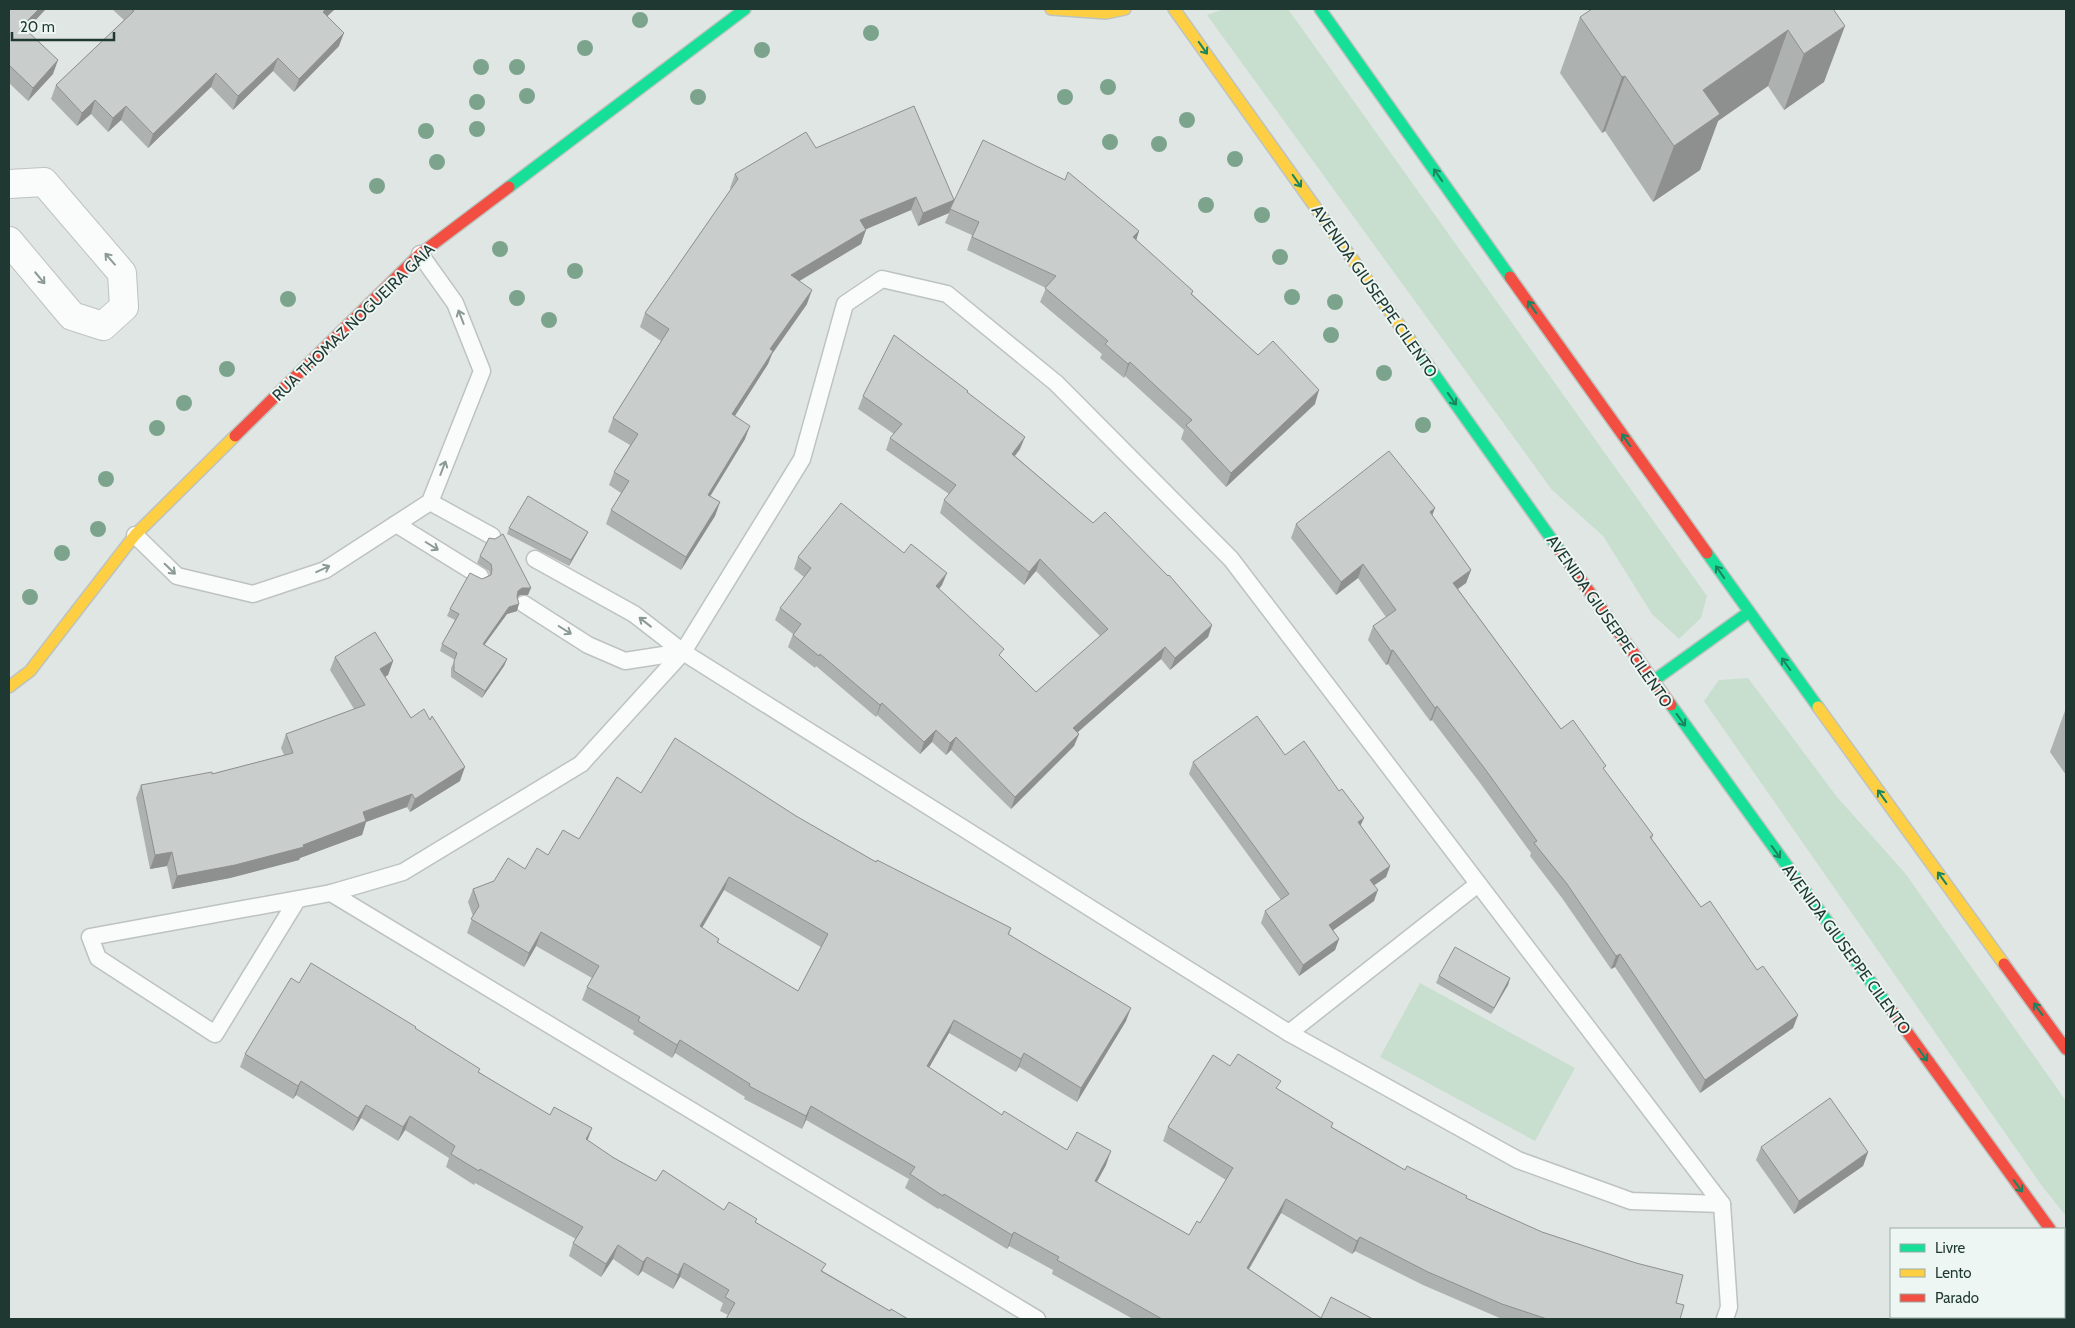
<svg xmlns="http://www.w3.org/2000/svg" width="2075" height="1328" viewBox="0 0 2075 1328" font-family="Cabin,sans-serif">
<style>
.green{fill:#c8dfd0}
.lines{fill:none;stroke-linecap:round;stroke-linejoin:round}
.lane-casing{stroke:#bdc3c0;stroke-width:19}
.street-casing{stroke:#bdc3c0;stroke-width:30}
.fast-casing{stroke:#bcc3c0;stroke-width:14}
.slow-casing{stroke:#bcc3c0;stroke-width:14}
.jam-casing{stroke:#bcc3c0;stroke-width:14}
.lane{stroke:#fafbfb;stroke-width:16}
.street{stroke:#fafbfb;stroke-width:28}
.fast{stroke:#16e098;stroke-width:11}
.slow{stroke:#ffcf43;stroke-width:11}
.jam{stroke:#f24e42;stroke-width:11}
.tree{fill:#7ca48d}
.wall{fill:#adb1af;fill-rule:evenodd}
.shaded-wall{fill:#8d908f}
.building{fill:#c9cecc;stroke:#8d908f;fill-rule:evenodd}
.oneway{stroke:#1b8460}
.oneway2{stroke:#8c9a96}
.labels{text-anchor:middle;stroke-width:4;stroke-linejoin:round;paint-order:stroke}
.street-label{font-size:16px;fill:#1f3832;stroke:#edf6f2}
</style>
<rect width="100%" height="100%" fill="#e0e6e3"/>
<g class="green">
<polygon points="1224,9 1288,9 1707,596 1701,618 1679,639 1652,614 1603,536 1552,490 1207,15"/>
<polygon points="1748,678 1837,797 1905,873 2066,1101 2066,1216 2042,1186 1704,701 1719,680"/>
<polygon points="1420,983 1575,1068 1535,1141 1380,1057"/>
</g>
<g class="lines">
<g class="lane-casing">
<g id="lane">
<polyline points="430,502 492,536"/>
<polyline points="396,524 480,576"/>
<polyline points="135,535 177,576 253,594 325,570 430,502 482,371 455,303 420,254"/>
<polyline points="535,559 634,614 683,652 1289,1033 1518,1160 1631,1201 1722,1204"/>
<polyline points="524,604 588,645 625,661 683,652"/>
<polyline points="331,893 1037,1319"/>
<polyline points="297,900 215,1034 98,958 90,937 331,893 403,872 581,764 683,652 802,459 845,304 882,279 947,294 1056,383 1231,559 1722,1204 1729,1307 1725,1319"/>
<polyline points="1289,1033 1478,884"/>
</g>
</g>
<g class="street-casing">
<polyline id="street" points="9,241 72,316 103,326 124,307 122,273 44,182 9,184"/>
</g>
<g class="fast-casing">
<g id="fast">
<polyline points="1320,9 1510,277"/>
<polyline points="509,187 745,9"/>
<polyline points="1410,340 1560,551"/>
<polyline points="1707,553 1818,707"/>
<polyline points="1653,681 1749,612"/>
<polyline points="1671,705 1889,1007"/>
</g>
</g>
<g class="slow-casing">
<g id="slow">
<polyline points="1051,9 1106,13 1125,9"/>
<polyline points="1174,9 1410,340"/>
<polyline points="9,687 30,671 135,535 235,436"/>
<polyline points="1818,707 2004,964"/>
<polyline points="2064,1246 2066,1249"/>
</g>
</g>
<g class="jam-casing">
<g id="jam">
<polyline points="1510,277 1707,553"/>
<polyline points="235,436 420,254 509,187"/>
<polyline points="1560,551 1671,705"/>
<polyline points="2004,964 2066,1049"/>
<polyline points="1889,1007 2050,1229"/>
</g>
</g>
<use href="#lane" class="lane"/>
<use href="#street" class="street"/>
<use href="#fast" class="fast"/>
<use href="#slow" class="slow"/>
<use href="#jam" class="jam"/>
</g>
<g class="tree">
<circle cx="640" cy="20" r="8"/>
<circle cx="871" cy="33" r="8"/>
<circle cx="585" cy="48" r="8"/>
<circle cx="762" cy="50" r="8"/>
<circle cx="481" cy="67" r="8"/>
<circle cx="517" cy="67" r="8"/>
<circle cx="1108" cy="87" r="8"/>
<circle cx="527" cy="96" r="8"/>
<circle cx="698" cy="97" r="8"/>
<circle cx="1065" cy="97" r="8"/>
<circle cx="477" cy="102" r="8"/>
<circle cx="1187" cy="120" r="8"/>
<circle cx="477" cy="129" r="8"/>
<circle cx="426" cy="131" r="8"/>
<circle cx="1110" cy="142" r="8"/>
<circle cx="1159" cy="144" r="8"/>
<circle cx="1235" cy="159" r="8"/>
<circle cx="437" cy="162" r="8"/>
<circle cx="377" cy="186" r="8"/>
<circle cx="1206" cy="205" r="8"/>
<circle cx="1262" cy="215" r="8"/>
<circle cx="500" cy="249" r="8"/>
<circle cx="1280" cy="257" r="8"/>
<circle cx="575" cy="271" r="8"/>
<circle cx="1292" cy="297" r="8"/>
<circle cx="517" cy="298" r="8"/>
<circle cx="288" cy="299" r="8"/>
<circle cx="1335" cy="302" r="8"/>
<circle cx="549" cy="320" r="8"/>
<circle cx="1331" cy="335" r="8"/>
<circle cx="227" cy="369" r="8"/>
<circle cx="1384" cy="373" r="8"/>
<circle cx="184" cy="403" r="8"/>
<circle cx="1423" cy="425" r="8"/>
<circle cx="157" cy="428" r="8"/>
<circle cx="106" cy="479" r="8"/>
<circle cx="98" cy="529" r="8"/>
<circle cx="62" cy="553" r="8"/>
<circle cx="30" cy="597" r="8"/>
</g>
<g class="wall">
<polygon points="9,9 26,30 53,74 28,101 9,83"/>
<polygon points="112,9 335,9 327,16 339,46 294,92 273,71 233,110 211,87 148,148 121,120 108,132 91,114 77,126 51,99 56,85 124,20"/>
<polygon points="1833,9 1824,82 1784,110 1768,86 1718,121 1700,170 1653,202 1605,131 1602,133 1560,73 1580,17"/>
<polygon points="816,148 954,200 1139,231 1136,240 1193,291 1192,294 1258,355 1315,404 1226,487 1181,439 1184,430 1125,376 1124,378 1100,358 1102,354 1040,302 1046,288 967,250 972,235 945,223 949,213 918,226 911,210 866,229 861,244 799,281 807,304 772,354 768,364 735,416 745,439 710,496 720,502 715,516 681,570 606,524 611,510 621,493 609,485 614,472 630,445 608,432 613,418 661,341 640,327 645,313 731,189 730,188 735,174"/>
<polygon points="968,391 968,393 1020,449 1015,456 1212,625 1208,637 1170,670 1161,659 1077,732 1079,734 1074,746 1011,809 951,750 946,755 932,742 920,754 877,715 876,717 816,666 815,668 788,647 793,634 775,620 780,608 804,577 794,569 798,557 942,585 939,589 1001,657 1036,692 1100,636 1036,571 1024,585 940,513 944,500 949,494 886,450 890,438 894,434 858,409 863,396"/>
<polygon points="1435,508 1432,515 1471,570 1466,583 1458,589 1561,729 1604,770 1653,835 1652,839 1701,907 1798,1015 1793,1028 1700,1093 1615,967 1611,969 1562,898 1530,856 1531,853 1480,783 1432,720 1430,721 1388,664 1386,665 1368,640 1373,626 1386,617 1358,578 1336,595 1291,538 1296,524"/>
<polygon points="509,528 588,532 585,538 569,566 507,534"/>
<polygon points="489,538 528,595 520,595 517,598 517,611 507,614 484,645 507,659 504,666 482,698 451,677 451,668 455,660 440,651 442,644 455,620 447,616 450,609 482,579 490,575 489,571 477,563 480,556"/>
<polygon points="335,657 393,661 388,675 385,677 411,718 460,781 410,812 407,807 366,822 362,835 300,858 299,860 230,878 172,889 167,866 150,869 136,798 141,785 212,774 284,755 281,748 286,734 354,709 330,670"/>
<polygon points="2066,708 2066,775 2050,752"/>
<polygon points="1285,755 1339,791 1361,826 1390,866 1386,877 1374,885 1374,901 1333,930 1339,939 1335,950 1299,976 1261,923 1265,911 1281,900 1189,774 1193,762"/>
<path d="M 641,793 L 796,816 L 876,862 L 1011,928 L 1009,935 L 1126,1021 L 1077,1102 L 1019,1067 L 1016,1072 L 949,1033 L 929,1067 L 1002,1115 L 1067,1150 L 1106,1165 L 1097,1182 L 1189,1235 L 1200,1223 L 1226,1180 L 1163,1141 L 1168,1127 L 1230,1066 L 1278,1089 L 1332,1127 L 1405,1170 L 1466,1198 L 1676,1303 L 1680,1319 L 1502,1319 L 1423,1285 L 1355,1251 L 1352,1254 L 1281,1213 L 1249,1269 L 1321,1318 L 1373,1319 L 1133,1319 L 1052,1274 L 1053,1270 L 1009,1246 L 1007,1249 L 939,1208 L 938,1209 L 905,1188 L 909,1179 L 806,1120 L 802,1129 L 744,1099 L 745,1097 L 675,1053 L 672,1058 L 633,1034 L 634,1031 L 582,1000 L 587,987 L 592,978 L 536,946 L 524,967 L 467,933 L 473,916 L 468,902 L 473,889 L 494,881 L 525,869 L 548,855 L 579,839 ZM 724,890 L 821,947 L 798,991 L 718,943 L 719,939 L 702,928 Z"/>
<polygon points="1439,976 1510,978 1508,985 1491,1014 1436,983"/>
<polygon points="299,983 415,1028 479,1072 614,1158 656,1181 724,1210 756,1222 823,1271 890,1311 908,1319 726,1319 728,1315 720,1311 723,1303 680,1277 673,1289 642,1271 638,1276 613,1259 601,1277 569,1256 573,1243 576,1239 475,1183 474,1185 446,1167 449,1158 405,1130 398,1141 361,1118 353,1131 296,1095 293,1099 240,1067 245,1054"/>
<polygon points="1761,1147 1868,1152 1863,1166 1794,1214 1756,1160"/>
</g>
<g class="shaded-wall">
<polygon points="39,9 46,9 17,40 22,26"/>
<polygon points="326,9 335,9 318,25 323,12"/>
<polygon points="1845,26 1824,82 1784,110 1804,54"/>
<polygon points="1788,30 1768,86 1718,121 1700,170 1653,202 1674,146 1703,90"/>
<polygon points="344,33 339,46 294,92 299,79"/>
<polygon points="278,58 273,71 233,110 238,96"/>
<polygon points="58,60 53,74 28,101 33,88"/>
<polygon points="216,73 211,87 148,148 153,134"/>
<polygon points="1625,76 1605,131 1602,133 1622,77"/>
<polygon points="95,100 91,114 77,126 82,113"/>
<polygon points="126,106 121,120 108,132 113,118"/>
<polygon points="916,197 911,210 855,234 860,220"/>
<polygon points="954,200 949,213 918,226 923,213"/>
<polygon points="866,230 861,244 786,289 791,275"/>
<polygon points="1139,231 1135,244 1133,237"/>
<polygon points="812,290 807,304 772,354 768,364 727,428 732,414 770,349"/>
<polygon points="1130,362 1125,376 1124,378 1128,364"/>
<polygon points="1319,390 1315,404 1226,487 1231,473"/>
<polygon points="750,426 745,439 703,508 708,495"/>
<polygon points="1025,437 1020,449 1007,466 1012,454"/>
<polygon points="720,502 715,516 681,570 686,557"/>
<polygon points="1435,508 1430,521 1430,512"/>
<polygon points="588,532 585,538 569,566 571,560"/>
<polygon points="1040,559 1036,571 1024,585 1029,572"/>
<polygon points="1363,564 1358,578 1336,595 1341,582"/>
<polygon points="1471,570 1466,583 1448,596 1453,583"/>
<polygon points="947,573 942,585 931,598 936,586"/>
<polygon points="522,588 531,588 528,595 520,595 516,598 518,591"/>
<polygon points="519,604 517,611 507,614 480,651 483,644 509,607"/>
<polygon points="1212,625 1208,637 1170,670 1175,658"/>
<polygon points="1165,647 1161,659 1069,740 1073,728"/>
<polygon points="1393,650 1388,664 1386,665 1391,651"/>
<polygon points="507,659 504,666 482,698 485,691"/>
<polygon points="393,661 388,675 375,683 380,669"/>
<polygon points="882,703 877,715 876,717 880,705"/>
<polygon points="1437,706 1432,720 1430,721 1435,708"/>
<polygon points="936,730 932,742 920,754 924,742"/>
<polygon points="1079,734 1074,746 1011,809 1015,797"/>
<polygon points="956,737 951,750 946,755 950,743"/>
<polygon points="465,767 460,781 410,812 415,799"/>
<polygon points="412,794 407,807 366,822 362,835 300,858 299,860 230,878 172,889 177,876 303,845 363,812"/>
<polygon points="1364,818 1359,829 1358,822"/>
<polygon points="172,852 167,866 150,869 155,855"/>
<polygon points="1390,866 1386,877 1366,891 1370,880"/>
<polygon points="729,877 724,890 695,940 700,926"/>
<polygon points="1378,890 1374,901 1325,936 1329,925"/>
<polygon points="541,932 536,946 524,967 529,953"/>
<polygon points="1339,939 1335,950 1299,976 1303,965"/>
<polygon points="1620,954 1615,967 1611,969 1616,956"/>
<polygon points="1510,978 1508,985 1491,1014 1494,1008"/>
<polygon points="1131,1008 1126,1021 1077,1102 1081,1088"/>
<polygon points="1798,1015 1793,1028 1700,1093 1705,1080"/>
<polygon points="954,1020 949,1033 922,1080 927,1066"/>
<polygon points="680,1040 675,1053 672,1058 677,1045"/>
<polygon points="1024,1053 1019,1067 1016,1072 1021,1059"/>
<polygon points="301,1081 296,1095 293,1099 298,1086"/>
<polygon points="366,1105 361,1118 353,1131 358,1118"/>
<polygon points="811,1106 806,1120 802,1129 806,1116"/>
<polygon points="410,1116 405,1130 398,1141 403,1127"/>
<polygon points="592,1128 587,1142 586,1139"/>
<polygon points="1111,1151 1106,1165 1090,1194 1095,1181"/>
<polygon points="1868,1152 1863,1166 1794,1214 1799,1201"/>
<polygon points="1286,1199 1281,1213 1242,1281 1247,1268"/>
<polygon points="1014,1232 1009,1246 1007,1249 1012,1235"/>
<polygon points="1360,1237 1355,1251 1352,1254 1357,1241"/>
<polygon points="618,1245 613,1259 601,1277 606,1264"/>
<polygon points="647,1257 642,1271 638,1276 643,1262"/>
<polygon points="684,1263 680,1277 673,1289 678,1275"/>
</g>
<g class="building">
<polygon points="9,9 39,9 22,26 58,60 33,88 9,65"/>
<polygon points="131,9 326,9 323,12 344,33 299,79 278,58 238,96 216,73 153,134 126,106 113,118 95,100 82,113 56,85 134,11"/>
<polygon points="1592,9 1833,9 1845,26 1804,54 1788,30 1703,90 1720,114 1674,146 1625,76 1622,77 1580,17"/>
<polygon points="914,106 954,200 923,213 916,197 860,220 866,230 791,275 812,290 770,349 773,351 732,414 750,426 708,495 720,502 686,557 611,510 629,481 614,472 638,434 613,418 669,329 645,313 738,179 735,174 806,132 816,148"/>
<polygon points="983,140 1065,180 1068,172 1139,231 1133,237 1193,291 1191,294 1258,355 1273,341 1319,390 1231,473 1186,425 1192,420 1130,362 1128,364 1105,344 1108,341 1045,288 1056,276 972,237 979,222 950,209"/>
<polygon points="894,335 968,391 967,392 1025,437 1012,454 1093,523 1105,512 1168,576 1169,575 1212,625 1175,658 1165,647 1073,728 1079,734 1015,797 956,737 950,743 936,730 924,742 882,703 880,705 820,654 819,656 793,635 801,624 780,608 811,568 798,557 841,503 904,553 911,544 947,573 936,586 1004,649 999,655 1036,692 1108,629 1040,559 1029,572 944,500 956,485 890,438 902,424 863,396"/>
<polygon points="1389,451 1435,508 1430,512 1471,570 1453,583 1561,729 1573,720 1606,766 1603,768 1653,835 1650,837 1701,907 1710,901 1757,970 1763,966 1798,1015 1705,1080 1620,954 1616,956 1567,884 1534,843 1537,841 1485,769 1437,706 1435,708 1393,650 1391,651 1373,626 1396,610 1363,564 1341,582 1296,524"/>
<polygon points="528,496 588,532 571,560 509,528"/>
<polygon points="503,534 531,588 522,588 518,591 517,597 519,604 509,607 483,644 507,659 485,691 454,671 454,661 457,653 442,644 459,614 450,609 466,580 470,573 482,579 491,575 492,569 491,564 480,556 489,538 495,539"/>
<polygon points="375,632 393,661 380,669 411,718 424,709 430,720 432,716 465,767 415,799 412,794 363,812 366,821 303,845 304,847 235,865 177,876 172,852 155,855 141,785 212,772 212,774 293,753 286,734 365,705 335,657"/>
<polygon points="1257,716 1285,755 1304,741 1339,791 1342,789 1364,818 1358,822 1390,866 1370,880 1378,890 1329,925 1339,939 1303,965 1265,911 1289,894 1193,762"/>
<path d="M 675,738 L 796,816 L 876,862 L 877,860 L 1011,928 L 1008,934 L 1131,1008 L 1081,1088 L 1024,1053 L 1021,1059 L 954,1020 L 927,1066 L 1002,1115 L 1004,1111 L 1067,1150 L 1077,1132 L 1111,1151 L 1095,1181 L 1189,1235 L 1197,1221 L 1200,1223 L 1233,1168 L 1168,1127 L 1213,1055 L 1230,1066 L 1238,1054 L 1281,1081 L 1276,1088 L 1333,1123 L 1331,1127 L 1405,1170 L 1407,1166 L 1467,1196 L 1466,1198 L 1542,1232 L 1636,1263 L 1683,1275 L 1676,1303 L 1684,1305 L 1680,1319 L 1547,1319 L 1502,1304 L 1428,1272 L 1360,1237 L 1357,1241 L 1286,1199 L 1247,1268 L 1321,1318 L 1331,1297 L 1373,1319 L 1162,1319 L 1057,1260 L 1059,1257 L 1014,1232 L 1012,1235 L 944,1194 L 943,1196 L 910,1174 L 915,1167 L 811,1106 L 806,1116 L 749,1086 L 750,1084 L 680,1040 L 677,1045 L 638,1021 L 640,1017 L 587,987 L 599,966 L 541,932 L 529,953 L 471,919 L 479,906 L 473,889 L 494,881 L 508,858 L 525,869 L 537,848 L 548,855 L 563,830 L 579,839 L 617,777 L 641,793 ZM 729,877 L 828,934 L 798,991 L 717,942 L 719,939 L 700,926 Z"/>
<polygon points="1455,947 1510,978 1494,1008 1439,976"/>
<polygon points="311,963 416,1027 415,1028 480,1069 478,1072 550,1115 554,1107 592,1128 586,1139 614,1158 656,1181 663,1170 724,1210 729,1202 757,1219 755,1222 826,1264 821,1271 890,1311 891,1309 908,1319 726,1319 735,1303 725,1297 729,1290 684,1263 678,1275 647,1257 643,1262 618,1245 606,1264 573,1243 583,1227 480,1169 479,1171 451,1154 455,1146 410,1116 403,1127 366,1105 358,1118 301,1081 298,1086 245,1054 291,978 299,983"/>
<polygon points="1830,1098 1868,1152 1799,1201 1761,1147"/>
</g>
<defs><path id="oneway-shaft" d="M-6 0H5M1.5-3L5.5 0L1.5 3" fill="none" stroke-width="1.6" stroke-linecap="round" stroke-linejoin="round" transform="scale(1.25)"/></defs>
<g class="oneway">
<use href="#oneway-shaft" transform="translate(1203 48) rotate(55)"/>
<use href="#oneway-shaft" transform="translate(1438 175) rotate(-125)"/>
<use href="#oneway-shaft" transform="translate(1297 181) rotate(55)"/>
<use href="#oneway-shaft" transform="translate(1532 307) rotate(-125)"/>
<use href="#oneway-shaft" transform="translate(1452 399) rotate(55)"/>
<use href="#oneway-shaft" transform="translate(1626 440) rotate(-125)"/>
<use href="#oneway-shaft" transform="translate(1720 572) rotate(-125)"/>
<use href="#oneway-shaft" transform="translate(1786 664) rotate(-126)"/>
<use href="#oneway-shaft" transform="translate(1681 720) rotate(54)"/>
<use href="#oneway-shaft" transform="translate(1882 796) rotate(-126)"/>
<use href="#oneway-shaft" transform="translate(1776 852) rotate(54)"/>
<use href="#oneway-shaft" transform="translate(1942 878) rotate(-126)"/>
<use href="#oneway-shaft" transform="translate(2038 1009) rotate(-126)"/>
<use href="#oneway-shaft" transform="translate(1923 1055) rotate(54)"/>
<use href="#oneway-shaft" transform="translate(2018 1186) rotate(54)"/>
</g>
<g class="oneway2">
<use href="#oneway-shaft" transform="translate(110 259) rotate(-131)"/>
<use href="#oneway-shaft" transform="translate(40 278) rotate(50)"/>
<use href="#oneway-shaft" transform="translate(461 317) rotate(-111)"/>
<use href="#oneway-shaft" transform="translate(443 468) rotate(-69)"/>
<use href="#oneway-shaft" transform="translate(432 546) rotate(32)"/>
<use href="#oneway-shaft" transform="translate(170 569) rotate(44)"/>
<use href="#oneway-shaft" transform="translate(323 569) rotate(-25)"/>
<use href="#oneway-shaft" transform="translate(645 622) rotate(-142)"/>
<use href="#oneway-shaft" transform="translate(565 630) rotate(32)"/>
</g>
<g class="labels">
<g class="street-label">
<text transform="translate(1375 291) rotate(55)" y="6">AVENIDA GIUSEPPE CILENTO</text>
<text transform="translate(353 322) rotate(-44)" y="6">RUA THOMAZ NOGUEIRA GAIA</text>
<text transform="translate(1610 621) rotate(55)" y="6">AVENIDA GIUSEPPE CILENTO</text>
<text transform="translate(1847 949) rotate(54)" y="6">AVENIDA GIUSEPPE CILENTO</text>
</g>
</g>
<rect width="2075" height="1328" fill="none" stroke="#1f3832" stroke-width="20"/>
<rect x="1890" y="1228" width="175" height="90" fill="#edf6f2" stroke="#9baaa5"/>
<rect x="1900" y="1244" width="25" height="8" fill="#16e098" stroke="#9baaa5"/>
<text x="1935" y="1253" font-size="15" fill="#1f3832">Livre</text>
<rect x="1900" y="1269" width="25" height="8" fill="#ffcf43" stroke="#9baaa5"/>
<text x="1935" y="1278" font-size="15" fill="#1f3832">Lento</text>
<rect x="1900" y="1294" width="25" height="8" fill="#f24e42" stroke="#9baaa5"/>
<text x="1935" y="1303" font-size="15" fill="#1f3832">Parado</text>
<path d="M12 32v8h102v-8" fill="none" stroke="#1f3832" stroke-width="2.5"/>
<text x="20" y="32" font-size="15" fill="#1f3832" stroke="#edf6f2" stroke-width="4" paint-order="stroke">20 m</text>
</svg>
